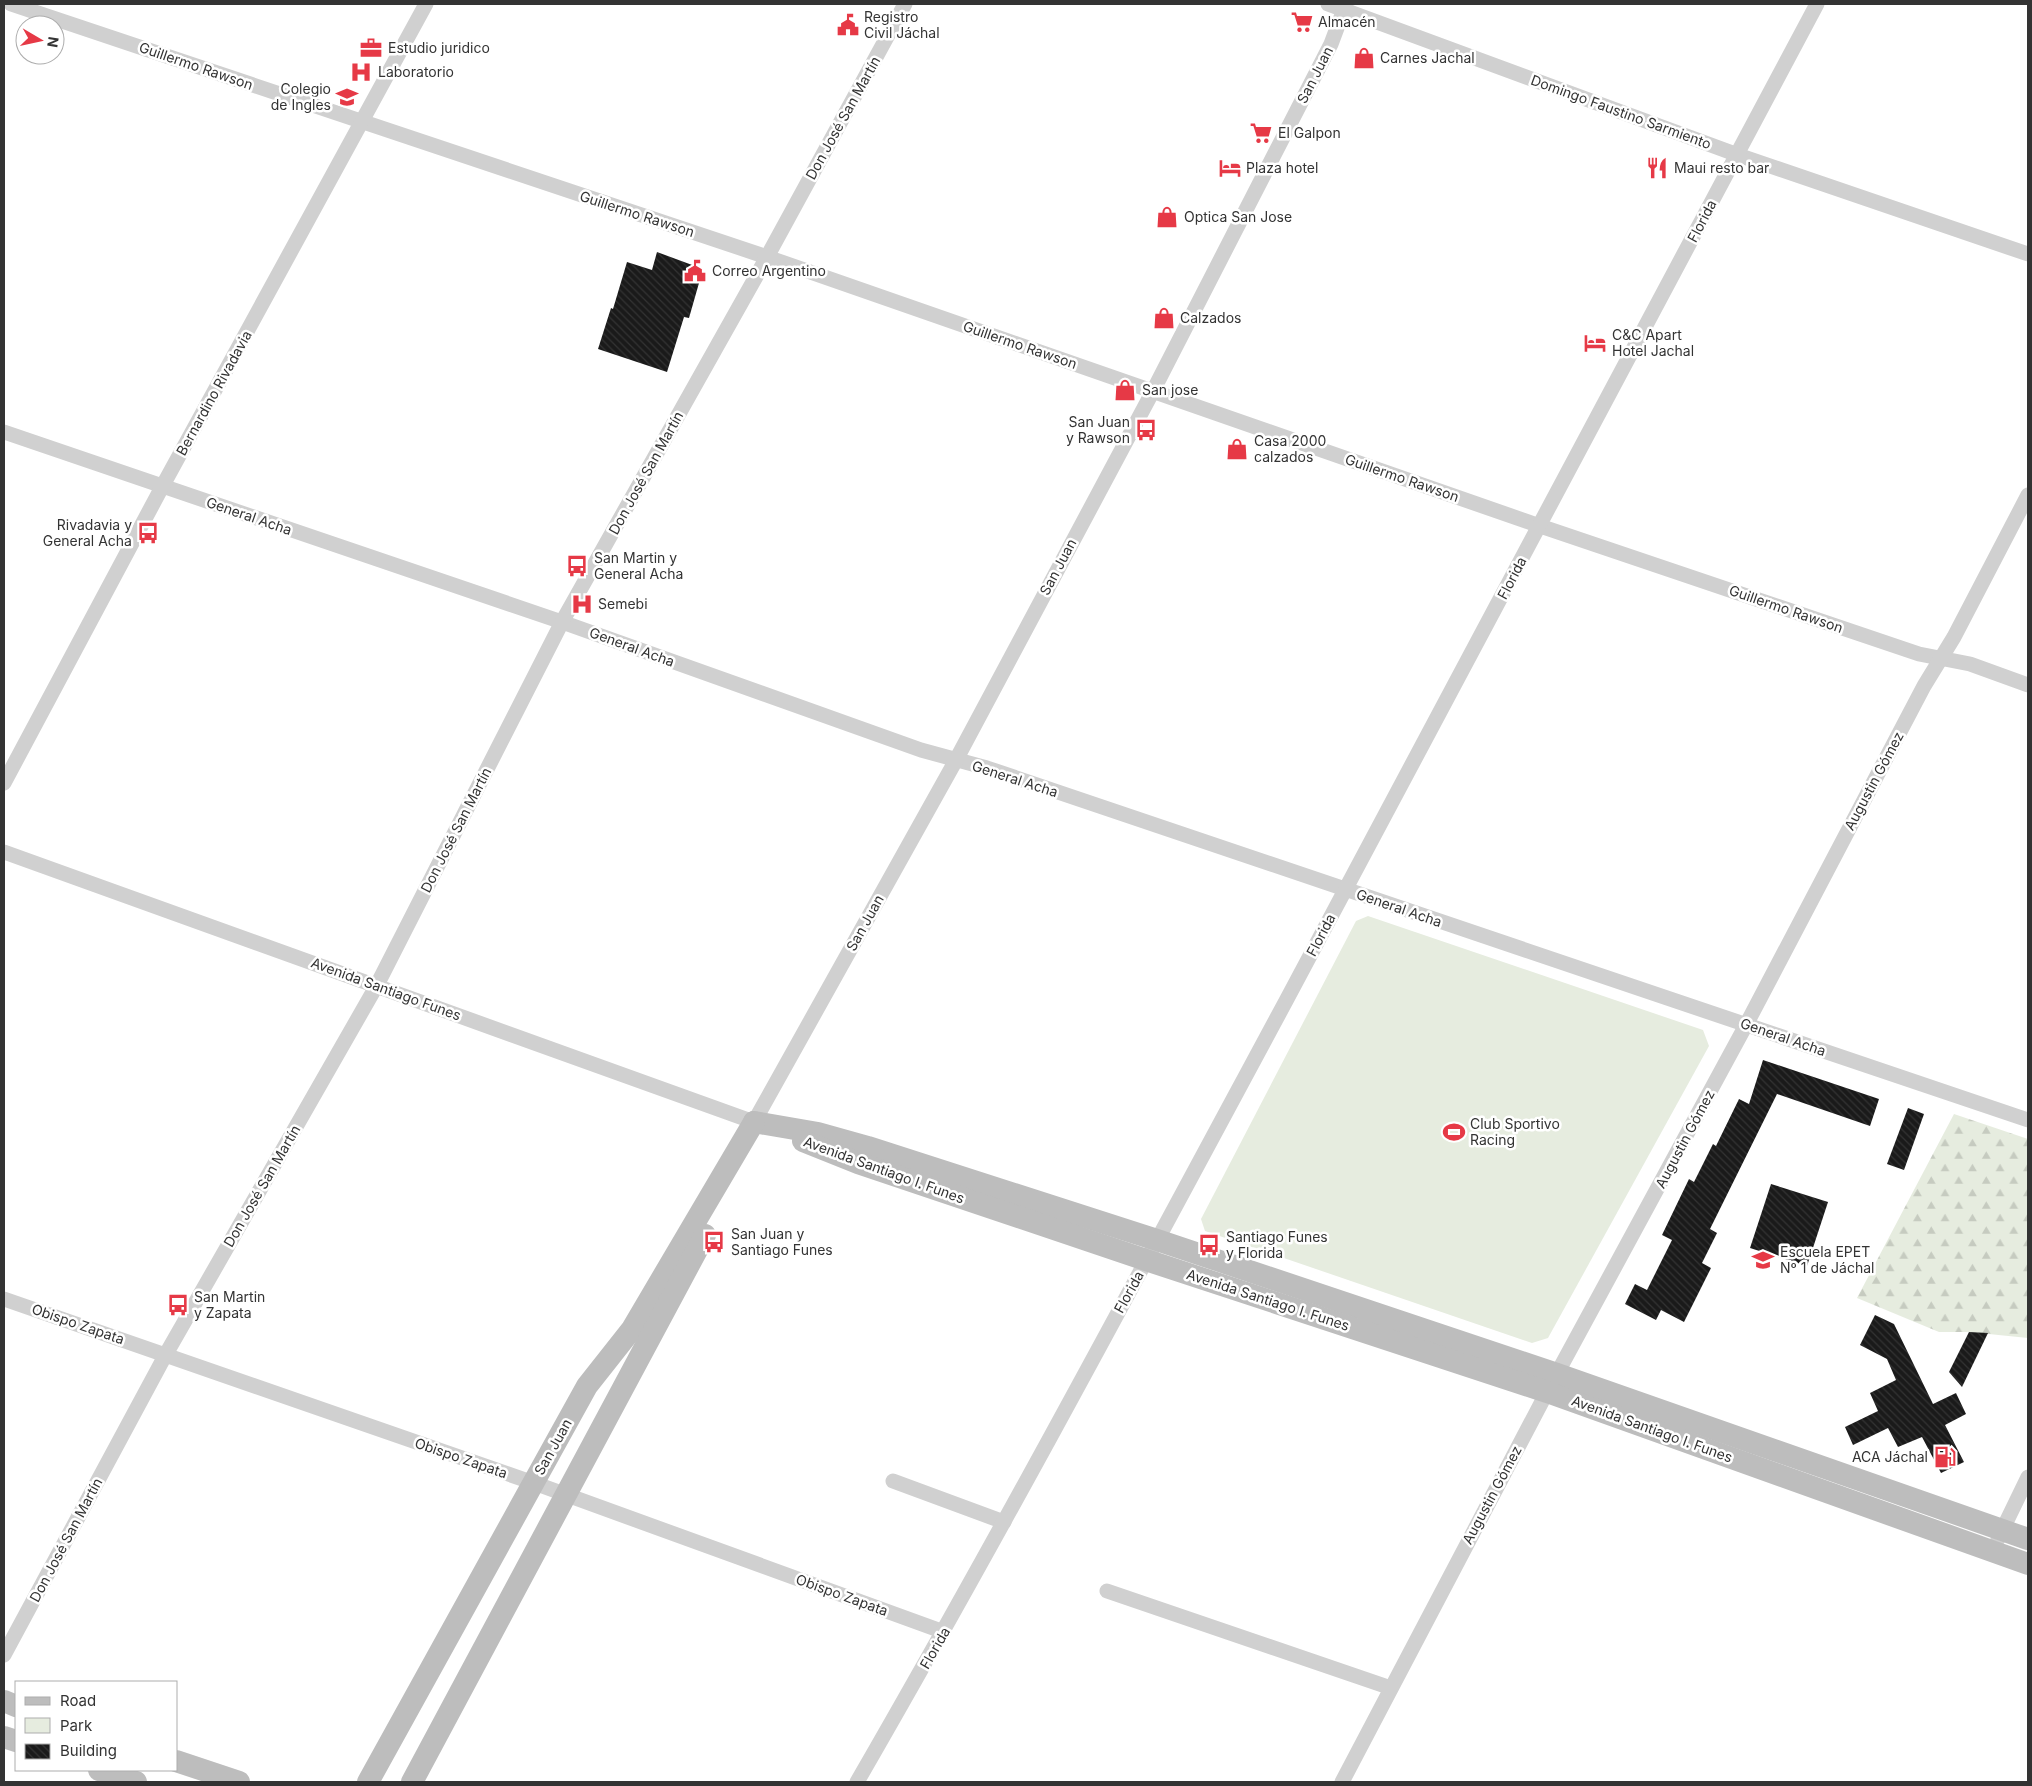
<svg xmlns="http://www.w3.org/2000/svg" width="2032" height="1786" viewBox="0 0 2032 1786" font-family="Inter,sans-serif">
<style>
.forest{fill:url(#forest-firs)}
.green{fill:#e6ecdf}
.building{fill:url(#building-back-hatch)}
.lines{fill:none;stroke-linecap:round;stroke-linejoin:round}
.street{stroke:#d0d0d0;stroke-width:15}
.secondary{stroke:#bdbdbd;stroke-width:22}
.labels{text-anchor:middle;stroke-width:5;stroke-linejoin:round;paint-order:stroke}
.poi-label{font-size:14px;fill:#333;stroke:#fff;text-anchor:start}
.street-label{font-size:14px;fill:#333;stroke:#fff}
</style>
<defs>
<pattern id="forest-firs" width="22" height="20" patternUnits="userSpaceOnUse" patternTransform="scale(1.25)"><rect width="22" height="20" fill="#e6ecdf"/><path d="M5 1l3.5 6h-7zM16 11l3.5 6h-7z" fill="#c6cbc0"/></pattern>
<pattern id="building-back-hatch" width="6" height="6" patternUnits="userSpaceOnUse" patternTransform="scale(1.25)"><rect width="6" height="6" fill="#1a1a1a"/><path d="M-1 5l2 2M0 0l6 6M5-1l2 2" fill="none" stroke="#333"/></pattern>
</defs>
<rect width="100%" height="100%" fill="#fff"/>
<polygon class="forest" points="1954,1114 2028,1139 2028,1338 1969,1332 1939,1332 1857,1298"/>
<polygon class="green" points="1368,916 1703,1030 1709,1046 1548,1338 1532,1343 1205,1231 1201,1219 1356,921"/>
<g class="building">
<polygon points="657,252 703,269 689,318 684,317 667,372 598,349 611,308 613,309 627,262 652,270"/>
<polygon points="1763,1060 1879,1099 1870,1126 1777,1094 1710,1229 1717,1233 1702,1263 1711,1268 1684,1322 1661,1310 1656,1320 1625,1304 1635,1284 1647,1290 1672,1240 1662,1235 1689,1179 1694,1182 1713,1144 1716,1146 1739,1099 1749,1104"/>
<polygon points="1908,1108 1924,1114 1904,1170 1887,1164"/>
<polygon points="1771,1184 1828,1202 1807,1266 1750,1248"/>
<polygon points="1875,1315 1894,1324 1933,1404 1956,1393 1966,1414 1945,1425 1964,1462 1941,1473 1922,1437 1898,1447 1888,1428 1853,1445 1845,1427 1878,1411 1870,1393 1896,1380 1887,1359 1860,1345"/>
<polygon points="1969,1332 1988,1333 1962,1387 1949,1372"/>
</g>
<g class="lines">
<g class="street">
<polyline points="11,4 767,257 1540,526 1919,654 1970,664 2028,685"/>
<polyline points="1328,4 1738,155 2028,254"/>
<polyline points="4,432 562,622 921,750 987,768 2028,1120"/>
<polyline points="4,783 162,487 426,4"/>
<polyline points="4,852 754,1122 956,760 1153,391 1331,44 1346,4"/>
<polyline points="4,1299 534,1483 944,1632"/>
<polyline points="893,1481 1004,1522"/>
<polyline points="1998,1539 2028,1477"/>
<polyline points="1107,1591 1391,1688"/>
<polyline points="4,1655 166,1354 377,985 562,622 767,257 905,4"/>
<path d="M 857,1782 C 1006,1524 1146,1261 1287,999 C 1465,668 1643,337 1817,4"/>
<polyline points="1342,1782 1547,1392 1746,1025 1924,686 1954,637 2028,495"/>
</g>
<g class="secondary">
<polyline points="754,1122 818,1133 868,1147 1157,1240 1557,1374 2028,1539"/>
<polyline points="803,1141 858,1163 1146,1260 1547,1392 2028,1564"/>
<polyline points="4,1701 16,1706"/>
<polyline points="4,1737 16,1741"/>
<polyline points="176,1761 239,1782"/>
<polyline points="99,1770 136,1782"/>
<polyline points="368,1782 587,1386 632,1329 754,1122"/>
<polyline points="412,1782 705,1235"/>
</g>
</g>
<defs>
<g id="supermarket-bare" transform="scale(1.725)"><path d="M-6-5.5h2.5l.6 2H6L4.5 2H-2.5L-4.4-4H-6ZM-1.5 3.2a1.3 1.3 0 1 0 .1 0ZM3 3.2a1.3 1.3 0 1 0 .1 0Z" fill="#e63946" stroke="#fff" stroke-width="2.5" paint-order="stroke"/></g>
<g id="civic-bare" transform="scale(1.725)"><path d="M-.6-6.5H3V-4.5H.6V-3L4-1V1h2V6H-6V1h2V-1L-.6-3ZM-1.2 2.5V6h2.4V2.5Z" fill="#e63946" stroke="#fff" stroke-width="2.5" paint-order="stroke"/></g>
<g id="office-bare" transform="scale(1.725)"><path d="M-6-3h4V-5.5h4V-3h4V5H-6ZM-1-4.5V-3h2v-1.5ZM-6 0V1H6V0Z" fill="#e63946" stroke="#fff" stroke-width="2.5" paint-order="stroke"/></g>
<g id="shop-bare" transform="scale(1.725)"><path d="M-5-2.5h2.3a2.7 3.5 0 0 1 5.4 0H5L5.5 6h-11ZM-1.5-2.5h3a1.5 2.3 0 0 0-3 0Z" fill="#e63946" stroke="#fff" stroke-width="2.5" paint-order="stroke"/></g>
<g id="hospital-bare" transform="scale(1.725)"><path d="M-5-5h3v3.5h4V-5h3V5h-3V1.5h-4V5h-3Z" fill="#e63946" stroke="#fff" stroke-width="2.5" paint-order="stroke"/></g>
<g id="school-bare" transform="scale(1.725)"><path d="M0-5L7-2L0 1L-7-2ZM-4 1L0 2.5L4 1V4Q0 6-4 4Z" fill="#e63946" stroke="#fff" stroke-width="2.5" paint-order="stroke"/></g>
<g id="hotel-bare" transform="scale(1.725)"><path d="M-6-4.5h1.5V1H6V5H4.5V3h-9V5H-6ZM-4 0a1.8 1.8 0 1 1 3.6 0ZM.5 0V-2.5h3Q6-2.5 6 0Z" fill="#e63946" stroke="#fff" stroke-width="2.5" paint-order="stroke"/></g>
<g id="restaurant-bare" transform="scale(1.725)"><path d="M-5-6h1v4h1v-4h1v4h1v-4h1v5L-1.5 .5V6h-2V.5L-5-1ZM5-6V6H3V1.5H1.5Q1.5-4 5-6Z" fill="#e63946" stroke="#fff" stroke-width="2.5" paint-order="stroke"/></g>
<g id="bus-bare" transform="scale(1.725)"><path d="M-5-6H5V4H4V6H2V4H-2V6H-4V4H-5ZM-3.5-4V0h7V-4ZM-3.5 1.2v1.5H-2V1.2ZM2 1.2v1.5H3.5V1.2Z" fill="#e63946" stroke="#fff" stroke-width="2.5" paint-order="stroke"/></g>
<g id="stadium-bare" transform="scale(1.725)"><path d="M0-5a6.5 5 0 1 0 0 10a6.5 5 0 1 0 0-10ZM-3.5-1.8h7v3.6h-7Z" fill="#e63946" stroke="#fff" stroke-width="2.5" paint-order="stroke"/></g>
<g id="fuel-bare" transform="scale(1.725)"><path d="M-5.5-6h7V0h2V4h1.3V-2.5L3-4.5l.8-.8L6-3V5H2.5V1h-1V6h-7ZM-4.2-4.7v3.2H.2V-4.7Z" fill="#e63946" stroke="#fff" stroke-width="2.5" paint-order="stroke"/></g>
</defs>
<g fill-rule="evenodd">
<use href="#supermarket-bare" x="1302" y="22"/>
<use href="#civic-bare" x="848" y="25"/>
<use href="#office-bare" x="371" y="48"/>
<use href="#shop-bare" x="1364" y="58"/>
<use href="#hospital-bare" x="361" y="72"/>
<use href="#school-bare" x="347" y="97"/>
<use href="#supermarket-bare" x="1261" y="133"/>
<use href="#hotel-bare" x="1230" y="168"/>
<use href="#restaurant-bare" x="1657" y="168"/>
<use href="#shop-bare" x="1167" y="217"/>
<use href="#civic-bare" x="695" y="271"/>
<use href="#shop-bare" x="1164" y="318"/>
<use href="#hotel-bare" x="1595" y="343"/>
<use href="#shop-bare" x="1125" y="390"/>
<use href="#bus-bare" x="1146" y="430"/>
<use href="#shop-bare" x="1237" y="449"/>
<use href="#bus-bare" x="148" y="533"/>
<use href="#bus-bare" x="577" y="566"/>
<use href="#hospital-bare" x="582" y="604"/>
<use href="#stadium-bare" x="1454" y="1132"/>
<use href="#bus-bare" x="714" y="1242"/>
<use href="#bus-bare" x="1209" y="1245"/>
<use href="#school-bare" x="1763" y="1260"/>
<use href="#bus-bare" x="178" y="1305"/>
<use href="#fuel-bare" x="1945" y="1457"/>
</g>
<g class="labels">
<g class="poi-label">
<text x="864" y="22">Registro<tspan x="864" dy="16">Civil Jáchal</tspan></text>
<text x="1318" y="27">Almacén</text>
<text x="388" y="53">Estudio juridico</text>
<text x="1380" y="63">Carnes Jachal</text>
<text x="378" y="77">Laboratorio</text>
<text x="331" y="94" text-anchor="end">Colegio<tspan x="331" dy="16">de Ingles</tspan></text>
<text x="1278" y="138">El Galpon</text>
<text x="1246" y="173">Plaza hotel</text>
<text x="1674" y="173">Maui resto bar</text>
<text x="1184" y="222">Optica San Jose</text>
<text x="712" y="276">Correo Argentino</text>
<text x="1180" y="323">Calzados</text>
<text x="1612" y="340">C&amp;C Apart<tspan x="1612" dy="16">Hotel Jachal</tspan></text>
<text x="1142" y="395">San jose</text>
<text x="1130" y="427" text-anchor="end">San Juan<tspan x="1130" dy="16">y Rawson</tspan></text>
<text x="1254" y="446">Casa 2000<tspan x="1254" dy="16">calzados</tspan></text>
<text x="132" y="530" text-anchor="end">Rivadavia y<tspan x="132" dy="16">General Acha</tspan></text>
<text x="594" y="563">San Martin y<tspan x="594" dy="16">General Acha</tspan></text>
<text x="598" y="609">Semebi</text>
<text x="1470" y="1129">Club Sportivo<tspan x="1470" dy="16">Racing</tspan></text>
<text x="731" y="1239">San Juan y<tspan x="731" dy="16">Santiago Funes</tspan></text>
<text x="1226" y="1242">Santiago Funes<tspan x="1226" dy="16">y Florida</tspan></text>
<text x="1780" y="1257">Escuela EPET<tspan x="1780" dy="16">Nº 1 de Jáchal</tspan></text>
<text x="194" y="1302">San Martin<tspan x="194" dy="16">y Zapata</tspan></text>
<text x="1928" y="1462" text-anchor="end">ACA Jáchal</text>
</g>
<g class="street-label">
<text transform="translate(196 66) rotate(19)" y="5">Guillermo Rawson</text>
<text transform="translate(1315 75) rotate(-63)" y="5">San Juan</text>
<text transform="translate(1621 112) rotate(20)" y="5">Domingo Faustino Sarmiento</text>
<text transform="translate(843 118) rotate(-61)" y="5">Don José San Martín</text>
<text transform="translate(637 214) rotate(18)" y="5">Guillermo Rawson</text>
<text transform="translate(1702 221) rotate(-62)" y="5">Florida</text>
<text transform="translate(1020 345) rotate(19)" y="5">Guillermo Rawson</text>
<text transform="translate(214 393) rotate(-61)" y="5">Bernardino Rivadavia</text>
<text transform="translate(646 473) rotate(-61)" y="5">Don José San Martín</text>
<text transform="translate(1402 478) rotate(19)" y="5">Guillermo Rawson</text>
<text transform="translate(249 516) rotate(19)" y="5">General Acha</text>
<text transform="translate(1058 567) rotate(-62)" y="5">San Juan</text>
<text transform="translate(1512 578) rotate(-62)" y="5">Florida</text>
<text transform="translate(1786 609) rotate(19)" y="5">Guillermo Rawson</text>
<text transform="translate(632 647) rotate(20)" y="5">General Acha</text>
<text transform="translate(1015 779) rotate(18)" y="5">General Acha</text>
<text transform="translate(1874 781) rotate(-62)" y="5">Augustin Gómez</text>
<text transform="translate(456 830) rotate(-63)" y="5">Don José San Martín</text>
<text transform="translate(1399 908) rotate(19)" y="5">General Acha</text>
<text transform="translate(865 923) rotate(-61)" y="5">San Juan</text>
<text transform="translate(1321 935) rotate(-62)" y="5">Florida</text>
<text transform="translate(386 989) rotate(20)" y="5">Avenida Santiago Funes</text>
<text transform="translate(1783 1037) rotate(19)" y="5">General Acha</text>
<text transform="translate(1685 1139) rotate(-62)" y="5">Augustin Gómez</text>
<text transform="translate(884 1170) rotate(20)" y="5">Avenida Santiago I. Funes</text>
<text transform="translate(262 1186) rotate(-60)" y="5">Don José San Martín</text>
<text transform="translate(1129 1292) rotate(-61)" y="5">Florida</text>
<text transform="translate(1268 1300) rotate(18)" y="5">Avenida Santiago I. Funes</text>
<text transform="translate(78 1324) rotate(19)" y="5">Obispo Zapata</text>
<text transform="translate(1652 1429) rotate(20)" y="5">Avenida Santiago I. Funes</text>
<text transform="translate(553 1447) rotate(-61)" y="5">San Juan</text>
<text transform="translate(461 1458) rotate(19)" y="5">Obispo Zapata</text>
<text transform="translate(1492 1495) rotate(-62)" y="5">Augustin Gómez</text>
<text transform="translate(66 1540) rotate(-62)" y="5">Don José San Martín</text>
<text transform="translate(842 1595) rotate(20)" y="5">Obispo Zapata</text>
<text transform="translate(935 1648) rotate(-60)" y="5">Florida</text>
</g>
</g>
<rect width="2032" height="1786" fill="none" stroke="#333333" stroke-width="10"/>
<rect x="15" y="1681" width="162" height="90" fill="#ffffff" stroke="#adadad"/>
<rect x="25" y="1697" width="25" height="8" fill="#bdbdbd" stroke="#adadad"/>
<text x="60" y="1706" font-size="15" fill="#333333">Road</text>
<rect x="25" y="1718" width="25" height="15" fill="#e6ecdf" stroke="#adadad"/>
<text x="60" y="1731" font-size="15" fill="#333333">Park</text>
<rect x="25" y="1744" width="25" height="15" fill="url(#building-back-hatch)" stroke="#adadad"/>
<text x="60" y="1756" font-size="15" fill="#333333">Building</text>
<g transform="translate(40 40) rotate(99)"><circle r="24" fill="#ffffff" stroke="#adadad"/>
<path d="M0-4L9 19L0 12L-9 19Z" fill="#e63946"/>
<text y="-8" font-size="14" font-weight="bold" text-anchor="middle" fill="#333333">N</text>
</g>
</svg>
